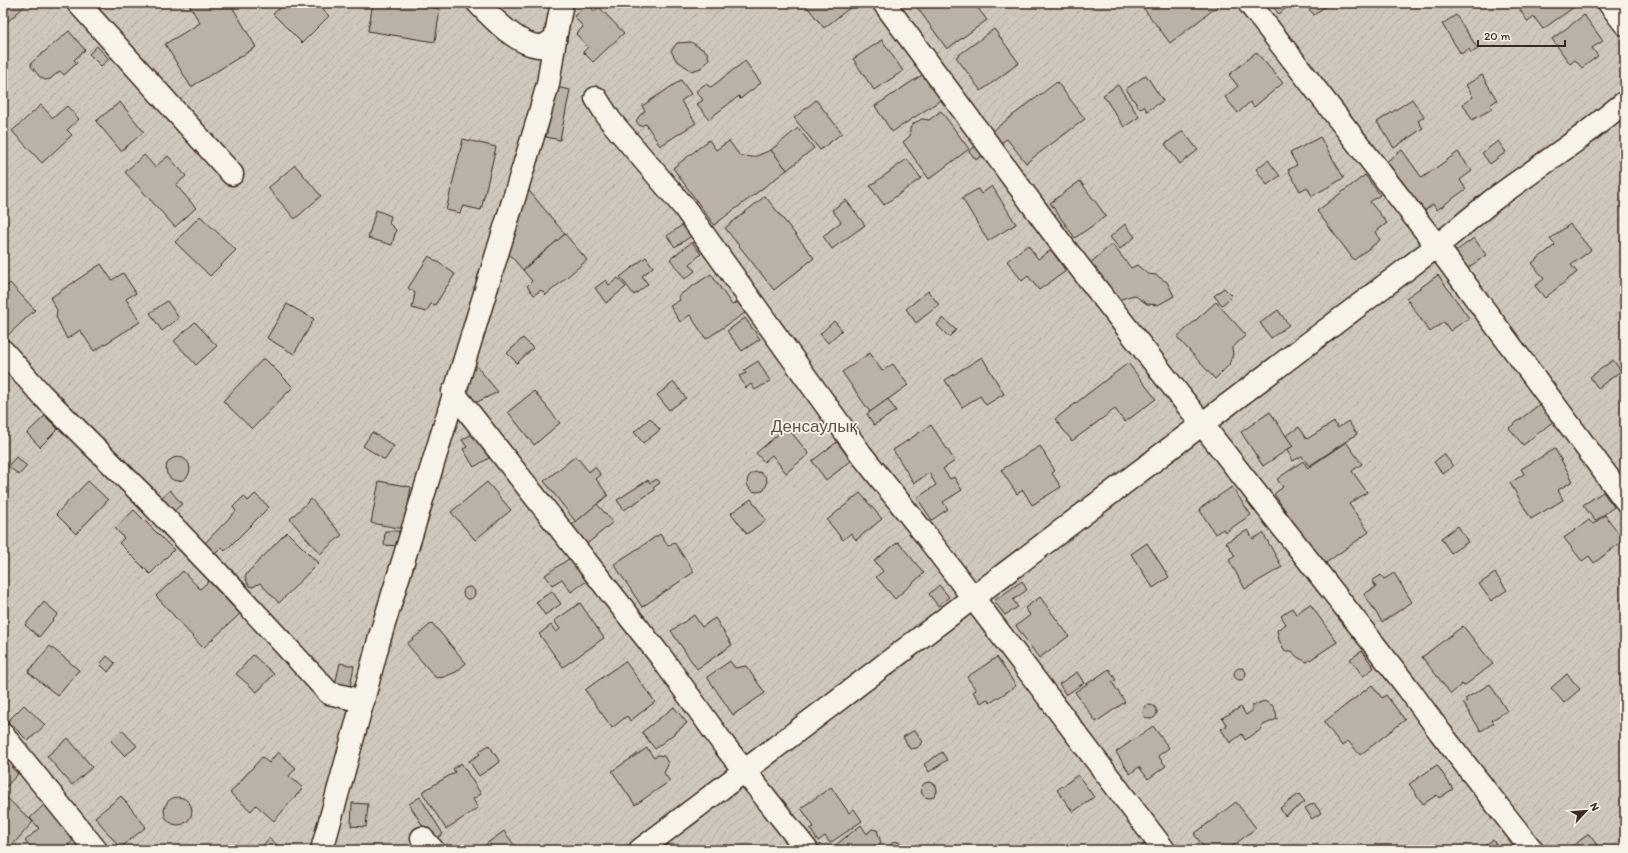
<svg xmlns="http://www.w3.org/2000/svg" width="1628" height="853" viewBox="0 0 1628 853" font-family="Itim,sans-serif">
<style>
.garden{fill:url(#garden-furrows);stroke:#84796d}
.building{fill:#bab2a7;stroke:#3b2a1e}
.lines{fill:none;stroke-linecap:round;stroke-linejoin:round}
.minor-casing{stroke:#3b2a1e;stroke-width:25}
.minor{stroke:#f7f3e8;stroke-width:22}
.labels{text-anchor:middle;stroke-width:3.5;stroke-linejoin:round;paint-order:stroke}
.park-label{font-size:17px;fill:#605246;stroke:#f7f3e8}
</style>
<defs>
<pattern id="garden-furrows" width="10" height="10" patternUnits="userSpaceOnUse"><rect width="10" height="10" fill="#cec8bc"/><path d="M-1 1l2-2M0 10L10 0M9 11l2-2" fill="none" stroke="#b2aca1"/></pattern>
</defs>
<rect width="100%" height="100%" fill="#ece7dc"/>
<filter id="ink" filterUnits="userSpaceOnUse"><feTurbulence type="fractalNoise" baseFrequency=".025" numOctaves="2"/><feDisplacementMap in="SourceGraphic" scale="8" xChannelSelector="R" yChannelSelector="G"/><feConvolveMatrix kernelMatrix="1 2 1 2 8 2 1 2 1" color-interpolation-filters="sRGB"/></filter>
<g filter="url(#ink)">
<rect class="garden" x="3" y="3" width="1622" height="847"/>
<g class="building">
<polygon points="3,3 28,3 3,26"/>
<polygon points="88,3 109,3 96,13"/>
<polygon points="188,3 230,3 256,47 191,87 165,44 200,23"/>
<polygon points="285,3 316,3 329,16 302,43 273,14"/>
<polygon points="373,3 424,3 423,6 440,9 435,42 368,31"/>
<polygon points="588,3 594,11 599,7 624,33 593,62 583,52 588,47 576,34 583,27 574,16"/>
<polygon points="804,3 856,3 824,28"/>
<polygon points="914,3 974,3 987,20 947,49"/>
<polygon points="1144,3 1222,3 1170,43 1141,5"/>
<polygon points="1270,3 1292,3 1279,14"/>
<polygon points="1304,3 1329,3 1314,15"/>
<polygon points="1523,3 1572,3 1574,7 1543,29 1534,17 1528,22 1520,10 1525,6"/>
<polygon points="1456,15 1478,49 1471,53 1469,49 1461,54 1442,24"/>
<polygon points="1584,15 1603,41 1592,48 1598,56 1582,68 1575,60 1570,64 1552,39"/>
<polygon points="994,29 1019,63 981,91 956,57"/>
<polygon points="69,31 85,50 74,60 77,63 64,75 60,71 50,79 45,80 40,77 31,66 31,63"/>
<polygon points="882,40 903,71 874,90 853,59"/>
<polygon points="691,42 707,52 709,59 701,68 692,71 676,60 671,51 677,43"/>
<polygon points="97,46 109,59 101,66 89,54"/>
<polygon points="1256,52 1283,83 1254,107 1250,102 1238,113 1225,97 1238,86 1229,75"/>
<polygon points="745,61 761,83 740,99 739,96 709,119 697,104 703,100 696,91 705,84 711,87"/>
<polygon points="925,73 941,100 892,132 875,106"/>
<polygon points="1146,75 1163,101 1147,111 1144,106 1140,109 1126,89"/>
<polygon points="1482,75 1497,100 1490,105 1492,109 1472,120 1463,104 1473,97 1466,85"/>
<polygon points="681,80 691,94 681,101 696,123 660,146 646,124 640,126 636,121 640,115 645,111 642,106"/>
<polygon points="1057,82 1085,119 1026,163 1007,139 1001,143 992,131"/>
<polygon points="1118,85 1139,117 1124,127 1103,95"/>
<polygon points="556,87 570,90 560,140 546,137"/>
<polygon points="1412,99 1424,117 1418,121 1423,128 1394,148 1377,122"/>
<polygon points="816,100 842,133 820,150 794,118"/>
<polygon points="120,102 144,132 121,151 96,121"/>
<polygon points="41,105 53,118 67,106 79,119 67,130 72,135 42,163 12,131"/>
<polygon points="941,111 969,149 929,179 903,142 910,136 910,128 914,123 922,119 929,120"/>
<polygon points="798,128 814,148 787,170 771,150"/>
<polygon points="1183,131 1198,150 1180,164 1165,144"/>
<polygon points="1320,137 1344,178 1312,196 1307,187 1300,191 1288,170 1297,165 1290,153"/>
<polygon points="463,139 496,147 481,210 463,206 460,213 446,210"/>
<polygon points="709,140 716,150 729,141 740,156 754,157 771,150 787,170 714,225 673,168"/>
<polygon points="1498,141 1506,152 1490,164 1482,153"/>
<polygon points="976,146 983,155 976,160 969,151"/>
<polygon points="1402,150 1422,178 1458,152 1472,171 1460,180 1466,189 1437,210 1433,204 1422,213 1386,162"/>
<polygon points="144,155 155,167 168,156 186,176 176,185 196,208 175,227 125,172"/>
<polygon points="907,159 921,178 884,205 870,186"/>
<polygon points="1268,160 1280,176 1267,185 1256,169"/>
<polygon points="295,165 321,196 295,219 268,188"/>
<polygon points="1365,175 1380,195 1370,202 1387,223 1375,232 1380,240 1354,260 1317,211"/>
<polygon points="1080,181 1106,216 1075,238 1050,203"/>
<polygon points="992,186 1016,224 988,241 962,198 978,189 981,194"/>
<polygon points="526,187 565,234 523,270 509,254"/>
<polygon points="765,196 814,258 774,290 725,228"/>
<polygon points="846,200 865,225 832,249 823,236 841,222 832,210"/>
<polygon points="376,210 391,216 389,223 396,230 392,245 368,238"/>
<polygon points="200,216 236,250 210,276 175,242"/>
<polygon points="685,223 693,235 675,247 667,236"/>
<polygon points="1125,224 1135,237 1120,249 1110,237"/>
<polygon points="1570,224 1591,250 1571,265 1577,272 1545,298 1535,286 1544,279 1532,263 1555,245 1550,239"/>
<polygon points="565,234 587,260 546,295 541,290 534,295 527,286 532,281 523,270"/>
<polygon points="1474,238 1486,255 1465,270 1453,253"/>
<polygon points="692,242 701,254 690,264 695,271 685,279 670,259"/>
<polygon points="1112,244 1131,268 1137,265 1148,274 1156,275 1167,282 1174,296 1158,305 1147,304 1134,295 1118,300 1089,264"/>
<polygon points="1028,245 1038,259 1051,250 1066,271 1039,290 1028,276 1022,281 1007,261"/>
<polygon points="429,256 455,274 435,305 431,304 426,312 412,308 415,293 408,288"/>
<polygon points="646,257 653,267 642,276 648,284 634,295 620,277"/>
<polygon points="101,264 112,280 123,273 136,293 126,299 140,322 94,351 80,330 67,339 56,317 57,310 50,298"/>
<polygon points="711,274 732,305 741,300 748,311 706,339 690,315 680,322 670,306 680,300 678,296"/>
<polygon points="1438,275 1469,318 1450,331 1444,322 1430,332 1406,298"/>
<polygon points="618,278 626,287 606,303 595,288 606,280 609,285"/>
<polygon points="10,283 35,310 7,336 3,331 3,290"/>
<polygon points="1224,288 1232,296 1222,305 1214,296"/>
<polygon points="928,291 939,305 916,323 906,309"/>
<polygon points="167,301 179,318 162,331 150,313"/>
<polygon points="1216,302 1246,335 1232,348 1233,354 1229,365 1215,379 1177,337"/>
<polygon points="287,304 314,319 294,354 267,338"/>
<polygon points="1278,310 1289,325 1271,338 1260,323"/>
<polygon points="745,318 760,339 742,351 727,331"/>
<polygon points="943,318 956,330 949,337 937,325"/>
<polygon points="834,321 842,330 828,343 820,334"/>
<polygon points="195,322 217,346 196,365 174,341"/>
<polygon points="523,338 533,348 517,363 507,353"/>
<polygon points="870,353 882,371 893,364 908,385 870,412 842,372"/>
<polygon points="982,357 1004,394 986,405 980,396 962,407 945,380"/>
<polygon points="264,358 293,387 252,429 223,401"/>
<polygon points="1613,360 1621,371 1598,388 1590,377"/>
<polygon points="758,361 770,381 755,390 751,384 746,388 739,376 746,373 744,370"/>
<polygon points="474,363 498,392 473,404 463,393"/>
<polygon points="1128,363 1156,399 1125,422 1115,409 1072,441 1055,419"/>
<polygon points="674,382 686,398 669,410 657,395"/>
<polygon points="534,391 560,423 534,445 508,412"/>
<polygon points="888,399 896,411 874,425 867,414"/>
<polygon points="1540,404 1554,421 1523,445 1509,428"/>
<polygon points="1270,412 1293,446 1263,466 1241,432"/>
<polygon points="45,416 58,429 40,447 27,433"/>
<polygon points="650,418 660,430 643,443 634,432"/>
<polygon points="1348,421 1357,434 1309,466 1302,456 1293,461 1287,450 1293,446 1286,436 1299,427 1307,439 1334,422 1338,428"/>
<polygon points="931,425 955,461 943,469 950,479 954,477 962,490 943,502 948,509 932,520 917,498 936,485 929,473 914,483 893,450"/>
<polygon points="787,427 809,454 786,473 772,455 764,462 756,453"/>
<polygon points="372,432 394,446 385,460 363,446"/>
<polygon points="474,433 489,458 474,467 463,449 467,447 462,440"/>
<polygon points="837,442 851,461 826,480 812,461"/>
<polygon points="1346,442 1362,464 1352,471 1367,492 1349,504 1369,532 1323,565 1274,494 1283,487 1277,479 1303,461 1308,468"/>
<polygon points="1040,446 1055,471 1052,473 1061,487 1032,505 1023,490 1017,494 1001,470"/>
<polygon points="1555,449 1573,481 1558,490 1563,500 1531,519 1510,483 1524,474 1521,469"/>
<polygon points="1444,454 1453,466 1443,474 1434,462"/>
<polygon points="576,456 589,472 595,467 601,475 596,479 608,495 576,522 544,481"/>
<circle cx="178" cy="469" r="12"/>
<polygon points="16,457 27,466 19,475 8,466"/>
<circle cx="757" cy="482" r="10"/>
<polygon points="657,479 660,483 653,488 655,490 624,510 617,500 648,480 650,483"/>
<polygon points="88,481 108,500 76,534 56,514"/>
<polygon points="379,481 411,487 404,529 371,523"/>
<polygon points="487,482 511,510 475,540 451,512"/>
<polygon points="1232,487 1251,515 1225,532 1223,529 1215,534 1199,509"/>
<polygon points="170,490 182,504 173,512 161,498"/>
<polygon points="1603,492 1614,507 1595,521 1583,505"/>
<polygon points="860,493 882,519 856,540 851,533 843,540 827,520"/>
<polygon points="255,494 269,507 225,551 222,547 214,555 204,544 236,511 233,507 244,496 248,501"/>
<polygon points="311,499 342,535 320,554 290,519"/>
<polygon points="751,499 766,520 747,534 731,513"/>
<polygon points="597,504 613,522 587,544 572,525"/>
<polygon points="134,510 174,550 150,574 119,543 124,538 115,528"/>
<polygon points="1605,515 1624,540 1594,563 1589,556 1582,561 1564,538 1589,520 1593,524"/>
<polygon points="1458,526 1468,542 1451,553 1441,538"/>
<polygon points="1248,530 1253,539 1263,533 1282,567 1245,589 1229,560 1235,556 1226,542"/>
<polygon points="385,531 399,531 399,546 384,545"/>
<polygon points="287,532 318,563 279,603 260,583 253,587 249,586 245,577 248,572"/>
<polygon points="660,534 668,546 674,542 694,572 642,607 614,564"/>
<polygon points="898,542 924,573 895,599 876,577 883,571 874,561"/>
<polygon points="1147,543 1169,577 1153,588 1131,554"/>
<polygon points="570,558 587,581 571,592 562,579 552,585 545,575"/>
<polygon points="183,571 200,589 209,581 240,614 203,648 156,596"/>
<polygon points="1394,573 1412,602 1382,622 1364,594 1376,587 1372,581 1381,575 1384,579"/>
<polygon points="1495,573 1507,590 1491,601 1479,584"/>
<polygon points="1022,581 1027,590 1013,600 1018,607 1005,615 994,601"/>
<polygon points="939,585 949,597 938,606 929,594"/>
<circle cx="469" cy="593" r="6"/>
<polygon points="552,591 561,604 545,615 536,602"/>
<polygon points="1040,597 1069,636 1039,658 1016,626 1030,615 1025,608"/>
<polygon points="44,602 58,614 39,637 25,625"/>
<polygon points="580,603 604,638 563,667 539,634 551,625 556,632 560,629 554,621"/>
<polygon points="1310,604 1337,642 1307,662 1297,657 1292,651 1285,651 1279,640 1277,630 1286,624 1281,616 1292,608 1296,614"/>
<polygon points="694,615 702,627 715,618 732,645 697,669 671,631"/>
<polygon points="432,623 466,663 456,672 444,677 436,678 407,644"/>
<polygon points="1463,626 1493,664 1464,686 1462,684 1451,694 1422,657"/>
<polygon points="50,646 79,670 58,696 28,672"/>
<polygon points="1362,651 1374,668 1363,676 1350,659"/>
<polygon points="253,655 274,674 257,692 236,674"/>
<polygon points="107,656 115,663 108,672 100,664"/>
<polygon points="997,657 1016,686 990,703 987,699 981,703 973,692 976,690 967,677"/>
<polygon points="625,661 655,702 630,721 627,716 612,728 585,690"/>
<polygon points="730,661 735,668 746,666 765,693 733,715 707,677"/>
<polygon points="340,663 354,666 350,687 335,684"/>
<circle cx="1240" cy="674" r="6"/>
<polygon points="1109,669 1116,680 1112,682 1125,702 1096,722 1075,692"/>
<polygon points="1077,672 1084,683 1066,695 1059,684"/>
<polygon points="1567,674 1580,689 1564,703 1551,688"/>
<polygon points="1490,684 1507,711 1492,720 1494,723 1481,731 1463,703 1467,701 1465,699"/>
<polygon points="1372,685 1382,698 1386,695 1405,720 1360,755 1348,741 1342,746 1324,722"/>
<polygon points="1264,701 1272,705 1276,712 1277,719 1261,726 1262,729 1245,740 1242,734 1230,743 1221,729 1227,726 1222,718 1241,707 1246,715 1252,711 1252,706"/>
<polygon points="24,705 45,725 28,741 8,721"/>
<circle cx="1150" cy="712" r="7"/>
<polygon points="674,707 687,723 655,749 642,732"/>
<polygon points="1153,726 1169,748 1158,756 1166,766 1148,779 1139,767 1130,774 1116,752"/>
<polygon points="122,730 137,746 125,756 111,741"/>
<polygon points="915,730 923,742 917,748 910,749 903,737"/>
<polygon points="68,738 92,767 72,785 47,756"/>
<polygon points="489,745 500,762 479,776 469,761 480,754 478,752"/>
<polygon points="647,748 654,758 658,755 664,756 667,761 668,765 664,773 670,781 635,805 612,771"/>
<polygon points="278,752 296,768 289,776 303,788 274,821 256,805 251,811 230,793 262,757 269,763"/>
<polygon points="942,752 947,760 929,772 924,764"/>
<polygon points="3,759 18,774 3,790"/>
<polygon points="461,763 481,794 473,799 478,808 446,829 422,792 455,772 453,769"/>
<polygon points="1437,765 1453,789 1439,798 1437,795 1423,804 1409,784"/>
<polygon points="1078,775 1094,797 1073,812 1057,790"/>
<circle cx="929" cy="790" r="8"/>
<polygon points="831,787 849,813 854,809 862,821 830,843 825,836 818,841 810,829 814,827 801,808"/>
<polygon points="1299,794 1305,802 1285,816 1280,808"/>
<polygon points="121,796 146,827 120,848 95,817"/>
<polygon points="420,797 443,834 432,841 409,804"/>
<circle cx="178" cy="811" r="14"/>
<polygon points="7,798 33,822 8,850 5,850 3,848 3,802"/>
<polygon points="47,802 78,836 63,850 34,850 25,841 39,828 30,818"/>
<polygon points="1236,802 1256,828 1228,850 1206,850 1194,834"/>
<polygon points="352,803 368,804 366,827 351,826"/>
<polygon points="1314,803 1321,813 1312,819 1305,808"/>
<polygon points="861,825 867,834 872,829 877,830 881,843 873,850 833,850 832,848"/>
<polygon points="504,831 518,850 478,850"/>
<polygon points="1589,834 1600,849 1603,847 1605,850 1573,850 1571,847"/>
<polygon points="269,838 283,850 259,850"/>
<polygon points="1493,840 1499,850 1478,850"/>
<polygon points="895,841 902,844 904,850 889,850 891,844"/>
<polygon points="1145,844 1149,850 1136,850"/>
</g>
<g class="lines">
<g class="minor-casing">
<g id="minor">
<polyline points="78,3 232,174"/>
<path d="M 478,3 C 492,18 517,44 538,46 C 544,47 550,42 555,39 L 562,3"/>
<polyline points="884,3 1060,242 1408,688 1440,732 1532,850"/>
<polyline points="1249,3 1437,246 1625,500"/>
<polyline points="1609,3 1625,24"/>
<polyline points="596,98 610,120 684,207 861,454 924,533 1164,850"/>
<polyline points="3,351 42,395 143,495 236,592 329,693 363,701"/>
<polyline points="453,392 661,657 724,745 807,850"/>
<polyline points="3,735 96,850"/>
<polyline points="422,838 433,850"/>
<path d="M 322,850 C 341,780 361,710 379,640 L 537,123 L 548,84 L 555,39"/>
<polyline points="640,850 1437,246 1494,199 1581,137 1625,102"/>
</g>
</g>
<use href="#minor" class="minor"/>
</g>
</g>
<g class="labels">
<g class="park-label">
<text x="814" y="432">Денсаулық</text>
</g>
</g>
<rect width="1628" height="853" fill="none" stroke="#f7f3e8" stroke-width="16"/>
<rect x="8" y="8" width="1612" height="837" fill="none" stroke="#3b2a1e" stroke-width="1.5" filter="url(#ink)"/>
<g transform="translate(1586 811) rotate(64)" stroke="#f7f3e8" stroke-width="3" paint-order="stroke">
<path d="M0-3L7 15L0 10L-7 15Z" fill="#3b2a1e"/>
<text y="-6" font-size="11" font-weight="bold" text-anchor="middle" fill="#3b2a1e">N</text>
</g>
<path d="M1478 40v6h87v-6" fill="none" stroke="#3b2a1e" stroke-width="2"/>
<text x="1484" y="40" font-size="12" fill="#3b2a1e" stroke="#f7f3e8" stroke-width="3" paint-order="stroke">20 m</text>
</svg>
